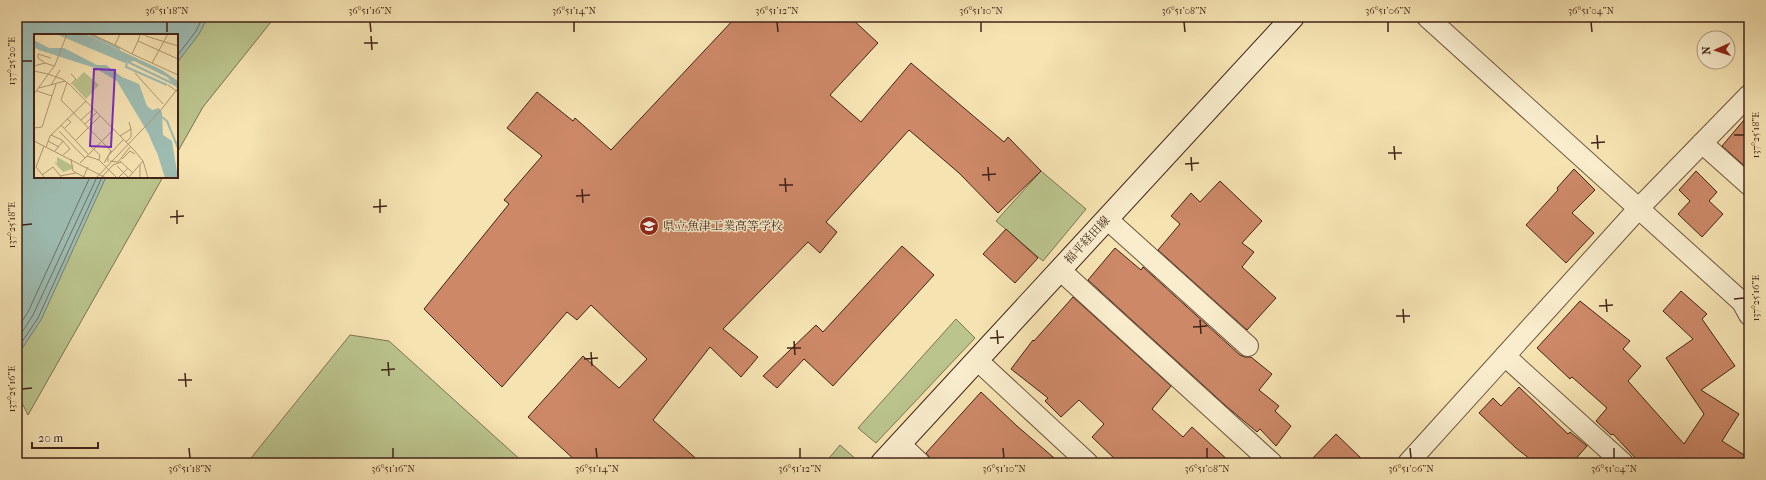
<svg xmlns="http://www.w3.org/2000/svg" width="1766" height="480" viewBox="0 0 1766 480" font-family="'IM FELL French Canon','Noto Serif JP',serif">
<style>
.green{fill:#bbc48d;stroke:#7e7452}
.water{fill:#9ebdb3;stroke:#798075}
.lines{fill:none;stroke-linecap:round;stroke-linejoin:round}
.shore{stroke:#707066;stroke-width:1}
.building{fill:#cc8867;stroke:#412418}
.street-casing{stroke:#6e543e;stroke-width:22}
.secondary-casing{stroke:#412418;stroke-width:24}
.street{stroke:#f9edcd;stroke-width:20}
.secondary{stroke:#f9edcd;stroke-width:22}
.ticks{fill:none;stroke:#412418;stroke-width:1.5}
.labels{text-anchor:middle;stroke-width:3;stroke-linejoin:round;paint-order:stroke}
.poi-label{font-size:12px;fill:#412418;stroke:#f9edcd;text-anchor:start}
.street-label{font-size:12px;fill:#412418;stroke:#f9edcd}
.inset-river{fill:none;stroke:#9ebdb3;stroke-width:2}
.inset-road{fill:none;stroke:#ae9774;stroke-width:1}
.view{fill:#7b2cbf;fill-opacity:0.15;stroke:#7b2cbf;stroke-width:2}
.inset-edge{fill:none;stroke:#412418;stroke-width:2}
.neatline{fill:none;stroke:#412418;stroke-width:1.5}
.ticks-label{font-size:10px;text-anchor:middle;fill:#412418}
</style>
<rect width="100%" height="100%" fill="#f6e3b2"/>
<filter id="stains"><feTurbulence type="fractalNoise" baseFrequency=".005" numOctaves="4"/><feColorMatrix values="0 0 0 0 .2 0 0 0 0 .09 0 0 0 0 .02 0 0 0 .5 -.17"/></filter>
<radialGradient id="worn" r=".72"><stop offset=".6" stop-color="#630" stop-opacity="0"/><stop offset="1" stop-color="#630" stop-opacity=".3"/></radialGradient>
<g class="green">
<polygon points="57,17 275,17 203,107 177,153 177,35 45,35"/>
<polygon points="17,81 35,177 163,177 28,415 17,393"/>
<polygon points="1041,171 1086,209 1043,261 996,221"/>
<polygon points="956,319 975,338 876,443 858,428"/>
<polygon points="350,335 389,341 524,463 247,463"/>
<polygon points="840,445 859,462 858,463 825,463"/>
</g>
<polygon class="water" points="21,17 208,17 199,34 177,63 177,35 35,35 35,177 106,177 41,320 17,356 17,24"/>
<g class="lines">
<g class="shore">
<polyline points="177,56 196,31 203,17"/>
<polyline points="17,329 28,312 90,177"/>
<polyline points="17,340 33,315 97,177"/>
<polyline points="17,349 38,318 102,177"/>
</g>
</g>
<g class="building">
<polygon points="736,17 850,17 878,43 830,95 861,122 911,63 1004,142 1008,137 1041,171 998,213 959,173 909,130 826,222 837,232 820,253 808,242 723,329 758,357 741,377 710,347 653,420 701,463 578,463 528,417 583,356 619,388 647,359 591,305 577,320 567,312 502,387 424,309 509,204 504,200 542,156 507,128 537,92 573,121 575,118 611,150"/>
<polygon points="1749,114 1749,170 1722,146"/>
<polygon points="1574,169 1595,190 1572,213 1594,233 1566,263 1526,225 1558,190 1557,188"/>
<polygon points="1696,171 1717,192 1709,201 1723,214 1702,237 1678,214 1690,201 1679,190"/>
<polygon points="1220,181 1262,221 1242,243 1254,252 1242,267 1276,298 1247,330 1158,250 1180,224 1171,216 1191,193 1200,202"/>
<polygon points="1006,229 1038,258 1015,283 983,254"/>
<polygon points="902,246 934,275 833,386 804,359 777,388 763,376 816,325 823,332"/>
<polygon points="1115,248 1141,270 1143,267 1240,355 1245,357 1251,357 1272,374 1259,390 1279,406 1275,411 1291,426 1276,446 1260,429 1257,432 1226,406 1088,280"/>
<polygon points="1681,291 1707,314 1702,319 1735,366 1701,390 1739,414 1722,441 1749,458 1749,463 1640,463 1613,434 1611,435 1596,421 1607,408 1572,377 1570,379 1537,348 1580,301 1630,341 1623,349 1641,366 1628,381 1684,444 1704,414 1666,358 1693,339 1663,311"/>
<polygon points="1073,297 1171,386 1152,409 1183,437 1192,427 1231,463 1119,463 1092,437 1104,424 1079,400 1061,417 1045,401 1048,398 1011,369 1033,340 1034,341"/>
<polygon points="1519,387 1568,434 1570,432 1587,446 1572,463 1535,463 1516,448 1479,413 1493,398 1501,406"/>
<polygon points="981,392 1017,426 1060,463 934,463 926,453"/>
<polygon points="1336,434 1366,463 1308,463"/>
</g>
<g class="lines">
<g class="street-casing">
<g id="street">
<polyline points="1427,17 1742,302 1749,315"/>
<polyline points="1702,143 1749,185"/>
<polyline points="1107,219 1248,346"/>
<polyline points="1060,270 1272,463"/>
<polyline points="1505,356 1623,463"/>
<polyline points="977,360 1088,463"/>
<polyline points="900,444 920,463"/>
<polyline points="1408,463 1639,208 1749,95"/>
</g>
</g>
<g class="secondary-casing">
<polyline id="secondary" points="882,463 1293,17"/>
</g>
<use href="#street" class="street"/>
<use href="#secondary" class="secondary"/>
</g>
<path class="ticks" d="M 167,22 L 167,32M 370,22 L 371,32M 574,22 L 574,32M 777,22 L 778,32M 981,22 L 981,32M 1184,22 L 1185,32M 1388,22 L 1388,32M 1591,22 L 1592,32M 371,36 L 372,50M 364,43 L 378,43M 22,61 L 32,61M 1597,135 L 1598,149M 1734,135 L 1744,135M 1591,143 L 1605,142M 1394,146 L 1395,160M 1388,153 L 1402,153M 1191,157 L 1192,171M 1185,164 L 1199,163M 988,167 L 989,181M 982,175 L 996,174M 785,178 L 786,192M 779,185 L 793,185M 582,189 L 583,203M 576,196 L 590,195M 380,199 L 380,213M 373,207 L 387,206M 177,210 L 177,224M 170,217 L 184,216M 22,225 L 32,224M 1606,299 L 1607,312M 1734,299 L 1744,298M 1599,306 L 1613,305M 1403,309 L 1404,323M 1396,316 L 1410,316M 1200,320 L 1201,334M 1193,327 L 1207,326M 997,330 L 998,344M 990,338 L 1004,337M 794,341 L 795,355M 787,348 L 801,348M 591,352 L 592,366M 584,359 L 598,358M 388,362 L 389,376M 381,370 L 395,369M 185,373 L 186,387M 178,380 L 192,380M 22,389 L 32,388M 189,448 L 190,458M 393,448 L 393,458M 596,448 L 597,458M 800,448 L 800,458M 1003,448 L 1004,458M 1207,448 L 1207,458M 1410,448 L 1411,458M 1614,448 L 1614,458"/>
<defs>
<g id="school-disc" transform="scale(1)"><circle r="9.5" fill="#8f2418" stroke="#f9edcd"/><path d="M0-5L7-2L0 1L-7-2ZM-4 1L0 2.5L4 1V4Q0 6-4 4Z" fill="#fff"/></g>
</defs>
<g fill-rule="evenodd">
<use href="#school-disc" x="649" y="226"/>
</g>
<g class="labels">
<g class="poi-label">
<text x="663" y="230">県立魚津工業高等学校</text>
</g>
<g class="street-label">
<text transform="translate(1087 240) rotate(-47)" y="4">福平経田線</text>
</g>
</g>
<g transform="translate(34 34)">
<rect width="144" height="144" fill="#f6e3b2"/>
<path d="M 50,38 L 65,51 L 52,65 L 38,50 ZM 23,123 L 39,132 L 38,135 L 29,138 L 20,128 L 23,129 Z" fill="#bbc48d"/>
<path d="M 22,0 L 53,1 L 128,36 L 144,47 L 144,55 L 133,43 L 100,27 L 91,29 ZM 0,6 L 15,14 L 30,14 L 63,31 L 72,31 L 88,43 L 105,50 L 113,72 L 118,76 L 125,74 L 128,79 L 129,101 L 138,107 L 144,144 L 131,144 L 120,109 L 83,47 L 61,34 L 5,16 L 0,13 Z" fill="#9ebdb3"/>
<path class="inset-river" d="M 56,1 L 86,15M 94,28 L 144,52M 93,29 L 92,33 L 133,51M 128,83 L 133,87 L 144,114M 116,101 L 123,117"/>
<path class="inset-road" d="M 57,0 L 81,11 L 86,0M 101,0 L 113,1M 134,0 L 118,29 L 144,41M 106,1 L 104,7 L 144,25M 112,2 L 144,12M 81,11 L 98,20 L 104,7M 4,20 L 17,24M 4,20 L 4,24 L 11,29M 98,20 L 118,29M 0,32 L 11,29 L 20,32M 0,37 L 14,40M 101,39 L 129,70M 14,40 L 28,45 L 35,50 L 100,116 L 109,127 L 114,144M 33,49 L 27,66 L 78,118M 37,50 L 42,45 L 37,40M 17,51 L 26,36M 134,51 L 144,58M 5,54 L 31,47M 0,60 L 21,31 L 33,0M 18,62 L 22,50M 47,86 L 59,75M 51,90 L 63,78M 27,91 L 54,120M 0,94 L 8,93 L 18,62 L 3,57M 31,94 L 37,88 L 33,85M 25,97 L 51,124M 17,101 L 28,106 L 36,115 L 29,121M 86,102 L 97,95 L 95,88M 42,106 L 66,82M 0,107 L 72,144M 14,107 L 25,113M 92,108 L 97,103 L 97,95M 10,112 L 2,133 L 11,144M 56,112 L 66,121 L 65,126M 12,113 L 16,102 L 52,67M 21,117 L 29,107M 53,122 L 65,126 L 83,144M 37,125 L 39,137 L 52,144M 88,125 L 96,117 L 101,120M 76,127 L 84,128 L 96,113M 86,127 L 99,139M 74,128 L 74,122 L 89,106M 46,129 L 80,95M 70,129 L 77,117M 106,131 L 106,144M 83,132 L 95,144M 8,141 L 19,133 L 28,144M 26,142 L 42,139M 49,144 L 54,133M 62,144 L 127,76 L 144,54M 67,144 L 79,131 L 87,128M 84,144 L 94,134M 94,144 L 109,127"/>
<path class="view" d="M 60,35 L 81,36 L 77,113 L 56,112 Z"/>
<rect width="144" height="144" class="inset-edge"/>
</g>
<rect width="1766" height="480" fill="none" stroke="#f6e3b2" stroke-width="44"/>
<g transform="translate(1716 50) rotate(267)"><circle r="19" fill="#f9edcd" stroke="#af9d85"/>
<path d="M0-3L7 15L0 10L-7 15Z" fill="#8f2418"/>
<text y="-6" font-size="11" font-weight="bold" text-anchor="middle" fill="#412418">N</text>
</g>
<path d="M32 442v6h66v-6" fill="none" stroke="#412418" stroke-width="2"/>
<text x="38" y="442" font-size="12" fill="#412418" stroke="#f9edcd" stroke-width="3" paint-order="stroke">20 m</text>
<rect x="22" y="22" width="1722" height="436" class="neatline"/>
<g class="ticks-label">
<text x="167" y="14">36°51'18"N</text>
<text x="370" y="14">36°51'16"N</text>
<text x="574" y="14">36°51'14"N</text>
<text x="777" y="14">36°51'12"N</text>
<text x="981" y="14">36°51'10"N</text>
<text x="1184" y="14">36°51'08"N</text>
<text x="1388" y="14">36°51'06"N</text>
<text x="1591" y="14">36°51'04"N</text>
<text transform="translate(11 61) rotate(-90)" y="4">137°25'20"E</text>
<text transform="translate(1755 135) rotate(-90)" y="4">137°25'18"E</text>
<text transform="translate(11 225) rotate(-90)" y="4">137°25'18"E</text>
<text transform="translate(1755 298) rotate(-90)" y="4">137°25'16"E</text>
<text transform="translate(11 389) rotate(-90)" y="4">137°25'16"E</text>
<text x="190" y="472">36°51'18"N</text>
<text x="393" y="472">36°51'16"N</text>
<text x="597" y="472">36°51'14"N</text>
<text x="800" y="472">36°51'12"N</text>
<text x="1004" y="472">36°51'10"N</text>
<text x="1207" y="472">36°51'08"N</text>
<text x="1411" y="472">36°51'06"N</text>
<text x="1614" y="472">36°51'04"N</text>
</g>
<rect width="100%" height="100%" filter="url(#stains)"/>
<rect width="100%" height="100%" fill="url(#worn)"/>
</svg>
